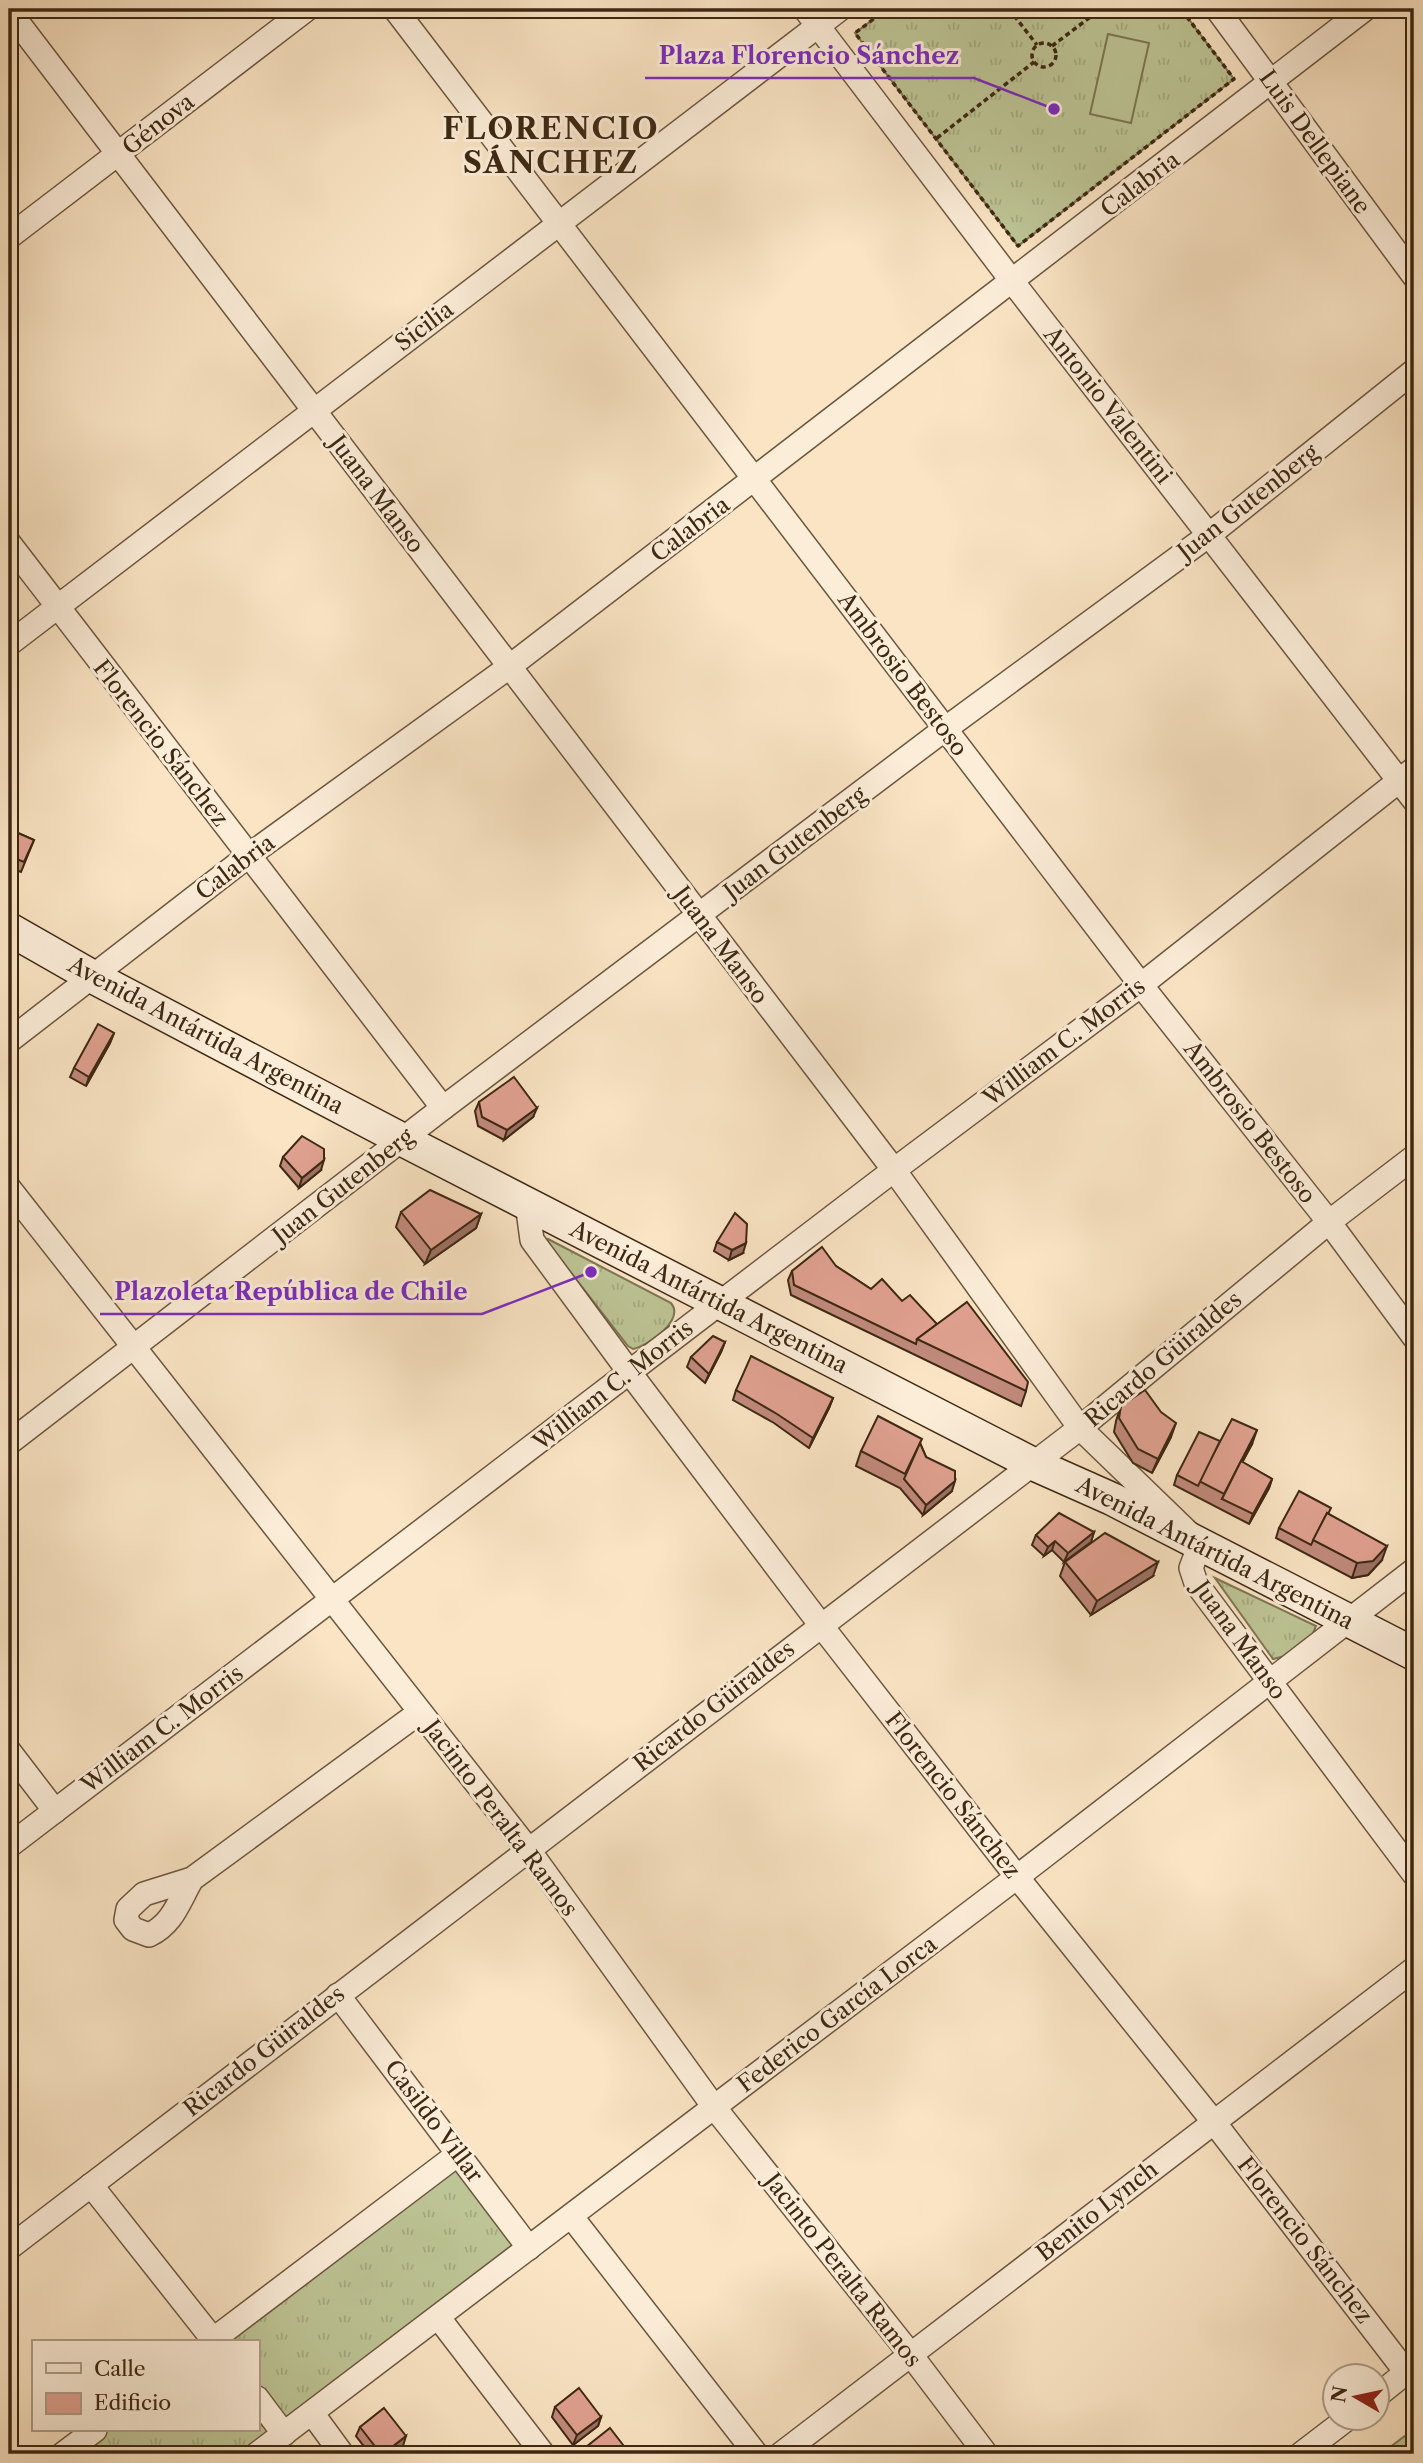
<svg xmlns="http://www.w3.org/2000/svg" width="1423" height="2463" viewBox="0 0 1423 2463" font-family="'Libre Caslon Text',serif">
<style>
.grass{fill:url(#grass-tufts);stroke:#7d7654;stroke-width:2}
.pitch{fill:#bdc495;stroke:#7d7654;stroke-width:2}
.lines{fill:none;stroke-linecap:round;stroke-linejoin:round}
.street-casing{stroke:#6c573e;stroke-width:26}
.secondary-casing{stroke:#3d2812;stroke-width:35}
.path{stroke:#3d2812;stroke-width:3.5;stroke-dasharray:5 3.5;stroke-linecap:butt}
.street{stroke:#fcedd9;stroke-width:23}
.secondary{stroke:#fcedd9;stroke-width:32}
.wall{fill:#c18a7c;stroke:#3d2812;stroke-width:2}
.shaded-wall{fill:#9d7165;stroke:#3d2812;stroke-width:2}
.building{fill:#e0a190;stroke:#3d2812;stroke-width:2}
.labels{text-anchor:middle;stroke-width:6;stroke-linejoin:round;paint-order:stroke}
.street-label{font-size:23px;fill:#3d2812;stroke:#fcedd9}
.district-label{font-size:30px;font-weight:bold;letter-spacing:2px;fill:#3d2812;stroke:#fcedd9}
.leader{fill:none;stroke:#7b2cbf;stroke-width:2.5}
.callout-dot{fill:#7b2cbf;stroke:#fcedd9;stroke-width:2.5}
.callout-label{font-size:24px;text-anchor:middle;font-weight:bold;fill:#7b2cbf;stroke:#fcedd9;stroke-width:6;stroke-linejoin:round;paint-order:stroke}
</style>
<defs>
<pattern id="grass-tufts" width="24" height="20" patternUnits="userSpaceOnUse" patternTransform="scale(1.75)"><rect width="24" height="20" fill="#bdc495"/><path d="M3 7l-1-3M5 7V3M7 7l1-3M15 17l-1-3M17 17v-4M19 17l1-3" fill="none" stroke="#a3a87f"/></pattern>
</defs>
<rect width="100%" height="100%" fill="#fae4c4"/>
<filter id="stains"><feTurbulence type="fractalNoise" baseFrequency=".00286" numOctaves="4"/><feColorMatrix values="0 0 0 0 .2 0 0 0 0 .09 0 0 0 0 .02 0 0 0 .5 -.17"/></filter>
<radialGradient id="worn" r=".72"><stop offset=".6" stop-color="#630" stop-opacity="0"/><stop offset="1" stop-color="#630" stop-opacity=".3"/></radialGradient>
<g class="grass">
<polygon points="887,9 1181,9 1234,79 1018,246 855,33"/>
<path d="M 548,1239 L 671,1303 C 685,1320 649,1345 633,1349 L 628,1346 L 547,1242 Z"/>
<polygon points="1215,1578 1316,1626 1311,1638 1285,1656 1273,1659"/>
<polygon points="458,2154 529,2248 257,2454 63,2454 95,2430 257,2430 257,2342 210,2342"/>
<polygon points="1414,2429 1414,2454 1381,2454"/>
</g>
<polygon class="pitch" points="1108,34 1149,43 1131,123 1090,114"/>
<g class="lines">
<g class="street-casing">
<g id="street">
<polyline points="395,9 1141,985 1329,1222 1414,1337"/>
<polyline points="805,9 1012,281 1414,800"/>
<polyline points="1217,9 1414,276"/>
<polyline points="9,11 894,1170 1080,1428 1200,1544 1191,1568 1196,1583 1414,1874"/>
<polyline points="9,237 307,9"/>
<polyline points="9,543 443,1108"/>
<polyline points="9,644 840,9"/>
<polyline points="9,1041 248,856 509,667 1365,9"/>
<polyline points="9,1188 528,1849 714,2107 911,2355 986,2454"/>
<polyline points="527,1203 532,1240 630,1373 820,1624 1017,1877 1213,2121 1406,2372"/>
<polyline points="9,1443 443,1108 945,729 1209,535 1414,371"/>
<polyline points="9,1751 55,1811"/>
<polyline points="9,1846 894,1170 1141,985 1414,769"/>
<path d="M 192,1879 C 179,1901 173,1924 149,1935 L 133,1929 L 126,1920 L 128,1909 L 144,1894 L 192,1879 L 420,1712"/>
<polyline points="338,1995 529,2248"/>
<polyline points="91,2185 215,2342"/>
<polyline points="571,2216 756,2454"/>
<polyline points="9,2248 1080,1428 1329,1222 1414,1157"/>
<polyline points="438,2317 543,2454"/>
<polyline points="210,2342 458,2154"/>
<polyline points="1378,2395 1414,2366"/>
<polyline points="257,2398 284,2434"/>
<polyline points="312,2413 342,2454"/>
<polyline points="63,2454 95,2430"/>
<polyline points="257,2454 1017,1877 1414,1570"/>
<polyline points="781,2454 1414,1969"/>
<polyline points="1301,2454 1348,2418"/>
</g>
</g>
<g class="secondary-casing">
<polyline id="secondary" points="9,929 93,977 403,1140 1031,1463 1112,1499 1414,1654"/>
</g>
<g class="path">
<polyline points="887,9 855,33 1018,246 1234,79 1181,9"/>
<polyline points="1009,9 1037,45"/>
<circle cx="1044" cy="55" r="12"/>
<polyline points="1052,46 1101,9"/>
<polyline points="937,138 1034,62"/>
</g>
<use href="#street" class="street"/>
<use href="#secondary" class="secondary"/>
</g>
<g class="wall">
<polygon points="9,829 34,840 21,872 9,867"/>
<polygon points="114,1033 110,1043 86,1086 70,1077 74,1068"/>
<polygon points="479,1102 533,1117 504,1140 478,1126 475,1111"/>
<polygon points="283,1157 321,1170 299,1188 280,1166"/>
<polygon points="401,1212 481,1214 476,1228 425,1264 396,1227"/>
<polygon points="717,1242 743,1253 729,1260 714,1251"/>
<polygon points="836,1266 871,1289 902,1301 937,1324 1026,1391 1021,1406 791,1295 788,1280 792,1271"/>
<polygon points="725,1342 721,1352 705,1383 687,1367 691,1357"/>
<polygon points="736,1390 833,1398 829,1408 809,1448 774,1423 733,1400"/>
<polygon points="1121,1406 1171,1437 1152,1473 1133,1463 1114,1432 1116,1421"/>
<polygon points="1220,1441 1252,1444 1242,1462 1272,1479 1269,1488 1249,1524 1174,1485 1177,1475"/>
<polygon points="920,1443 926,1457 952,1491 923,1515 900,1488 856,1466 861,1451"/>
<polygon points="1329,1514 1382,1560 1368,1575 1352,1578 1276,1538 1279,1528"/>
<polygon points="1094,1532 1091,1542 1064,1562 1052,1550 1044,1556 1032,1545 1036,1535"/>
<polygon points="1065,1562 1153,1576 1091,1615 1060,1576"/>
<polygon points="555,2407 601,2417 598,2426 573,2445 552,2417"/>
<polygon points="360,2427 403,2446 392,2454 370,2454 356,2436"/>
<polygon points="586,2447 630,2454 583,2454"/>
</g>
<g class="shaded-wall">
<polygon points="114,1033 110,1043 86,1086 89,1077"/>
<polygon points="537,1108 533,1117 504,1140 507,1130"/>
<polygon points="324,1160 321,1170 299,1188 302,1178"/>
<polygon points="481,1214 476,1228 425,1264 431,1250"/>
<polygon points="746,1243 743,1253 729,1260 732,1250"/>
<polygon points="725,1342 721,1352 705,1383 709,1374"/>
<polygon points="833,1398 829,1408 809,1448 813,1438"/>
<polygon points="1176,1423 1171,1437 1152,1473 1158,1459"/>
<polygon points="1257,1430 1252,1444 1223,1499 1222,1499"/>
<polygon points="1272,1479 1269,1488 1249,1524 1253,1514"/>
<polygon points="955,1481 952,1491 923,1515 926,1505"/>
<polygon points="1094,1532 1091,1542 1064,1562 1068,1553"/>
<polygon points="1055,1541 1052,1550 1044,1556 1048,1547"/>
<polygon points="1387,1546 1382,1560 1368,1575 1352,1578 1357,1563"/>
<polygon points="1158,1562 1153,1576 1091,1615 1097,1601"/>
<polygon points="601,2417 598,2426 573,2445 577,2435"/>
<polygon points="406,2436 403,2446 392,2454 383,2454"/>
</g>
<g class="building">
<polygon points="9,829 34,840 24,862 9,856"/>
<polygon points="98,1024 114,1033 89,1077 74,1068"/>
<polygon points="514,1077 537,1108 507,1130 482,1117 479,1102"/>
<polygon points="302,1136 324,1149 324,1160 302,1178 283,1157"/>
<polygon points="430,1190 481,1214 431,1250 401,1212"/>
<polygon points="735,1213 747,1224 746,1243 732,1250 717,1242"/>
<polygon points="822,1247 836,1266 871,1289 882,1279 902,1301 910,1295 937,1324 917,1339 916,1344 794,1285 792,1271"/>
<polygon points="967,1302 1028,1382 1026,1391 917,1339"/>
<polygon points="713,1336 725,1342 709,1374 691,1357"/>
<polygon points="751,1356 833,1398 813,1438 777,1414 736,1390"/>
<polygon points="1145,1390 1161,1412 1176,1423 1158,1459 1138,1449 1119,1418 1121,1406"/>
<polygon points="878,1416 922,1439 905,1474 861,1451"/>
<polygon points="1232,1419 1257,1430 1224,1494 1199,1481"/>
<polygon points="1199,1432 1220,1441 1198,1486 1177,1475"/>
<polygon points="920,1443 926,1457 955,1471 955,1481 926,1505 904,1479"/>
<polygon points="1241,1461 1272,1479 1253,1514 1222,1499"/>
<polygon points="1299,1491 1331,1508 1328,1514 1327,1513 1311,1545 1279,1528"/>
<polygon points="1059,1513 1094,1532 1068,1553 1055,1541 1048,1547 1036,1535"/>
<polygon points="1327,1513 1387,1546 1373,1561 1357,1563 1313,1540"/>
<polygon points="1105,1533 1158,1562 1097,1601 1065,1562"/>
<polygon points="579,2388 601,2417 577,2435 555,2407"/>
<polygon points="384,2408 406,2436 383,2454 381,2454 360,2427"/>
<polygon points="610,2428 630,2454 591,2454 586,2447"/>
<polygon points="414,2447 420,2454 404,2454"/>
</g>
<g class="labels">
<g class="street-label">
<text transform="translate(158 124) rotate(-38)" y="8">Génova</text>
<text transform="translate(1315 142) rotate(54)" y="8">Luis Dellepiane</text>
<text transform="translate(1140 184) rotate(-37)" y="8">Calabria</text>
<text transform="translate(424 326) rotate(-37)" y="8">Sicilia</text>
<text transform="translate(1108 405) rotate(52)" y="8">Antonio Valentini</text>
<text transform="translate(377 494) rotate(53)" y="8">Juana Manso</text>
<text transform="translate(1248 502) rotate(-38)" y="8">Juan Gutenberg</text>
<text transform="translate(690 529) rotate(-37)" y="8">Calabria</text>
<text transform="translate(903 674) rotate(53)" y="8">Ambrosio Bestoso</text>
<text transform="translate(161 743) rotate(52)" y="8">Florencio Sánchez</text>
<text transform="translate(795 843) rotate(-37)" y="8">Juan Gutenberg</text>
<text transform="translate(235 867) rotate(-37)" y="8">Calabria</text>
<text transform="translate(721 945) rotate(53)" y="8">Juana Manso</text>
<text transform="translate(206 1035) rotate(28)" y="8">Avenida Antártida Argentina</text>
<text transform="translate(1064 1042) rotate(-37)" y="8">William C. Morris</text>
<text transform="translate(1250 1122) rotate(52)" y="8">Ambrosio Bestoso</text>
<text transform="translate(343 1186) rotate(-38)" y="8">Juan Gutenberg</text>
<text transform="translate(709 1297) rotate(27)" y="8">Avenida Antártida Argentina</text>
<text transform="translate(1163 1359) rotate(-40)" y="8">Ricardo Güiraldes</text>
<text transform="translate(613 1385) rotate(-38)" y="8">William C. Morris</text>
<text transform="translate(1215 1553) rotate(27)" y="8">Avenida Antártida Argentina</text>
<text transform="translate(1240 1640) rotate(54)" y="8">Juana Manso</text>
<text transform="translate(714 1706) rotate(-38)" y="8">Ricardo Güiraldes</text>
<text transform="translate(162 1729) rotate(-37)" y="8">William C. Morris</text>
<text transform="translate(953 1795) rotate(52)" y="8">Florencio Sánchez</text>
<text transform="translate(501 1818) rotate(53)" y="8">Jacinto Peralta Ramos</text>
<text transform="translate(837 2014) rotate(-37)" y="8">Federico García Lorca</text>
<text transform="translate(264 2051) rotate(-38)" y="8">Ricardo Güiraldes</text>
<text transform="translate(434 2121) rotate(53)" y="8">Casildo Villar</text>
<text transform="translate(1097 2211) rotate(-38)" y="8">Benito Lynch</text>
<text transform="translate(1305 2240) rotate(52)" y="8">Florencio Sánchez</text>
<text transform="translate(843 2270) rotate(52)" y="8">Jacinto Peralta Ramos</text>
</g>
<g class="district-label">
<text x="551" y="139">FLORENCIO<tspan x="551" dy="34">SÁNCHEZ</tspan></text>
</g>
</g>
<path class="leader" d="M1054 109L974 78H645M591 1272L482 1314H100"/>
<g class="callout-dot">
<circle cx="1054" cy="109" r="7"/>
<circle cx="591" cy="1272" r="7"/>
</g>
<g class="callout-label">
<text x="809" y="64">Plaza Florencio Sánchez</text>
<text x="291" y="1300">Plazoleta República de Chile</text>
</g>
<rect width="1423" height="2463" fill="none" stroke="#fae4c4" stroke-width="35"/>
<rect x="10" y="10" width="1402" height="2442" fill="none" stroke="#3d2812" stroke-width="3.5"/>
<rect x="18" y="18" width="1388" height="2428" fill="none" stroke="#3d2812" stroke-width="2"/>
<rect x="32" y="2340" width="228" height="91" fill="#fcedd9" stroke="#b09e89" stroke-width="2"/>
<rect x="46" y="2363" width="35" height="10" fill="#fcedd9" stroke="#b09e89" stroke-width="2"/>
<text x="94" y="2376" font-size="21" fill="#3d2812">Calle</text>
<rect x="46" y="2393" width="35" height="21" fill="#e0a190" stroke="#b09e89" stroke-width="2"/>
<text x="94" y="2410" font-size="21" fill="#3d2812">Edificio</text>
<g transform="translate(1356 2397) rotate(279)"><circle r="33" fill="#fcedd9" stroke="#b09e89" stroke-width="2"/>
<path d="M0-5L12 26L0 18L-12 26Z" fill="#8f2418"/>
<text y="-10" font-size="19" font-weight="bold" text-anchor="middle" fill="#3d2812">N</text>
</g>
<rect width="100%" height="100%" filter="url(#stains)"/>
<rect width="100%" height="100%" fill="url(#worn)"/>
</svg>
